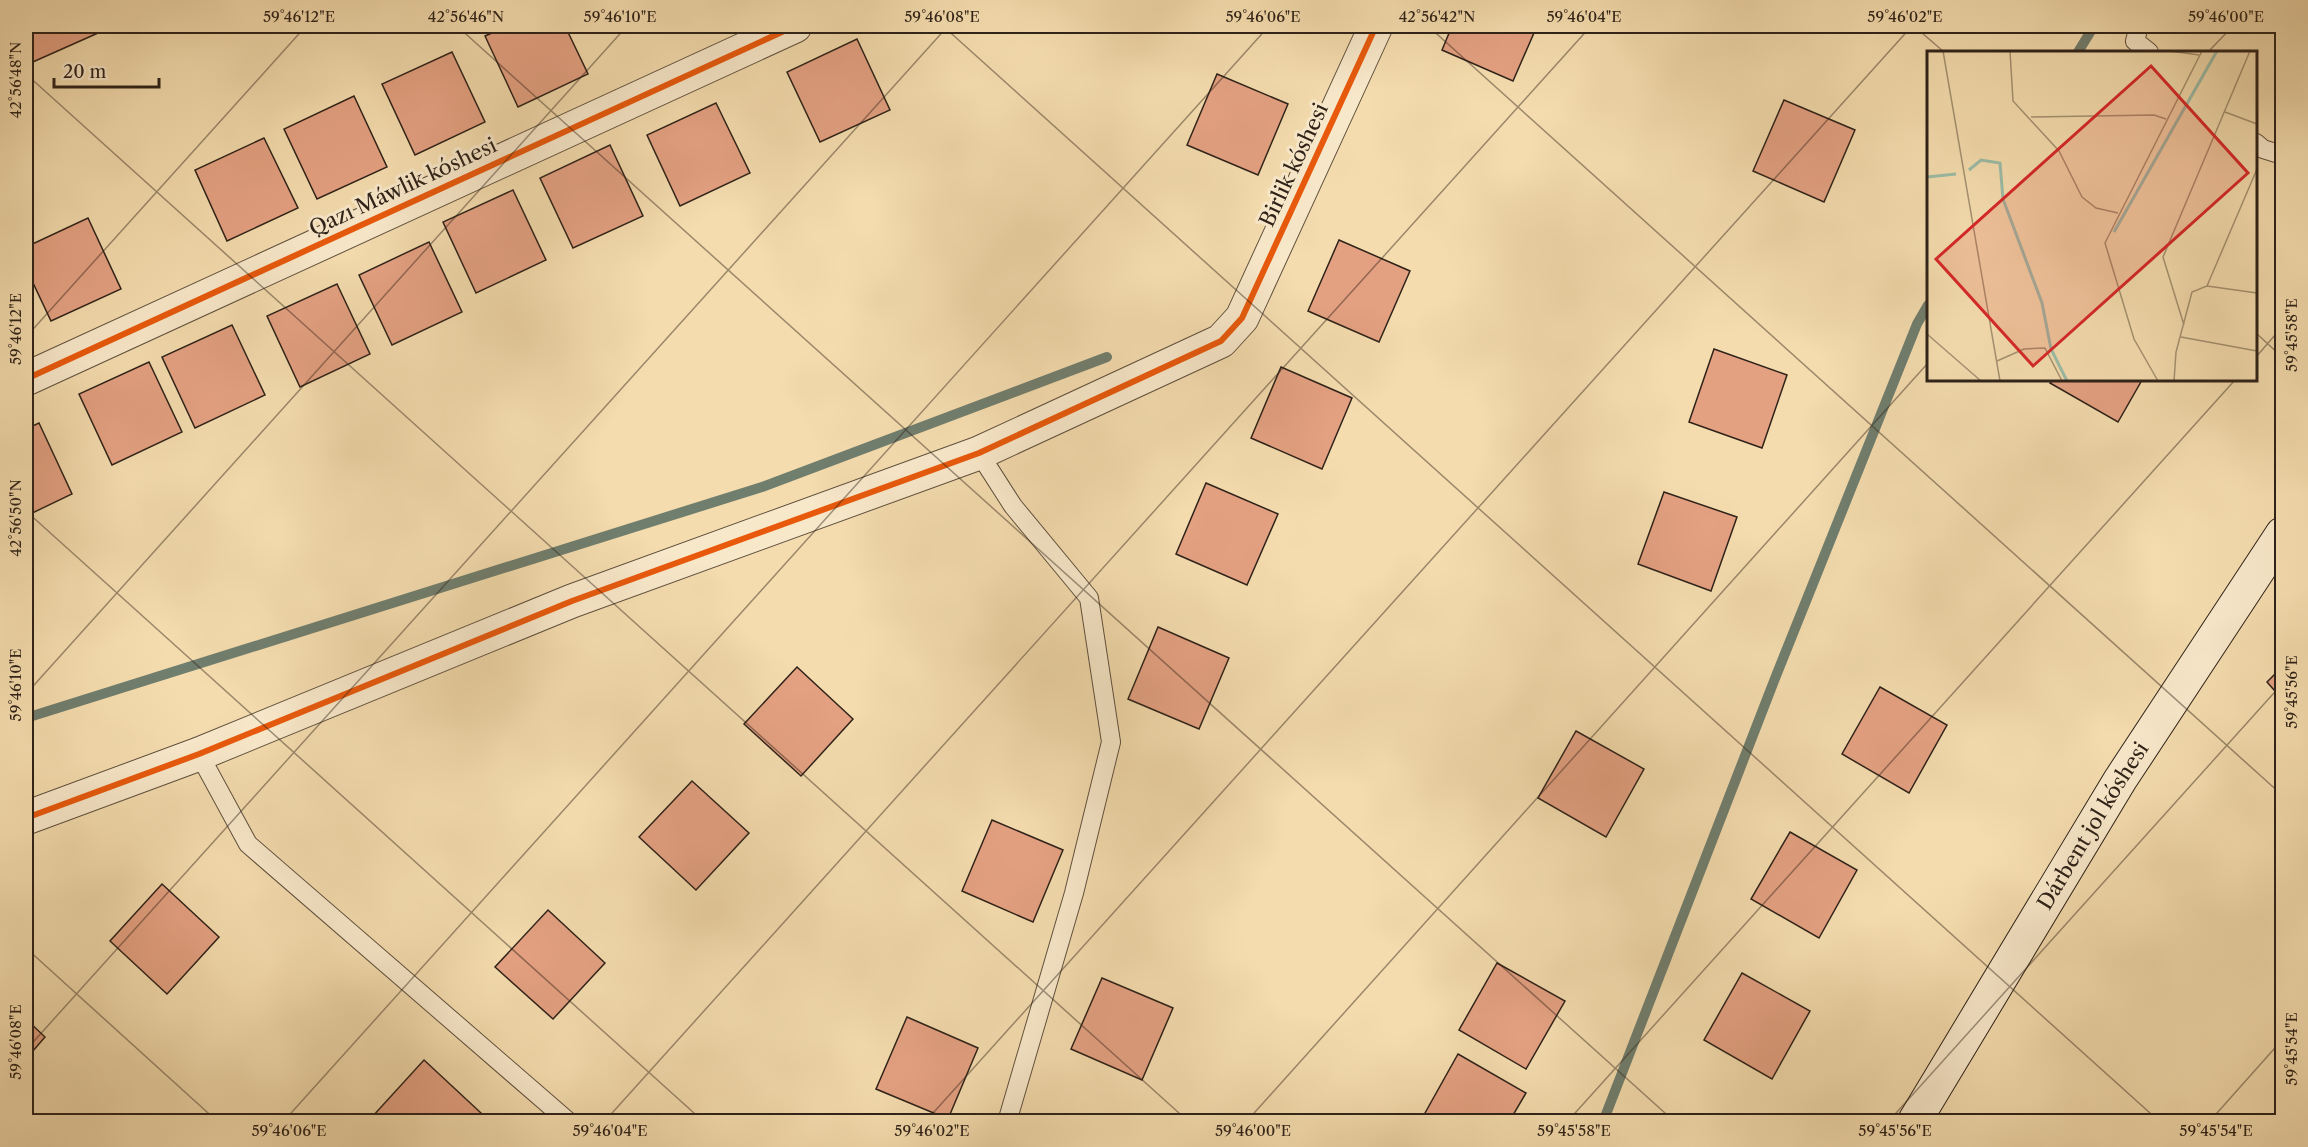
<svg xmlns="http://www.w3.org/2000/svg" width="2308" height="1147" viewBox="0 0 2308 1147" font-family="'Libre Caslon Text',serif">
<style>
.lines{fill:none;stroke-linecap:round;stroke-linejoin:round}
.stream{stroke:#707e6e;stroke-width:10}
.building{fill:#e4a182;stroke:#2e2219;stroke-width:1.5}
.lane-casing{stroke:#60503e;stroke-width:20}
.street-casing{stroke:#60503e;stroke-width:35}
.secondary-casing{stroke:#2e2219;stroke-width:35}
.lane{stroke:#f8e8ca;stroke-width:18}
.street{stroke:#f8e8ca;stroke-width:33}
.secondary{stroke:#f8e8ca;stroke-width:33}
.cycleway-casing{stroke:#f8e8ca;stroke-width:10}
.cycleway{stroke:#e8590c;stroke-width:6}
.ticks{fill:none;stroke:#2e2219;stroke-width:1.5;stroke-opacity:0.45}
.labels{text-anchor:middle;stroke-width:6;stroke-linejoin:round;paint-order:stroke}
.street-label{font-size:21px;fill:#2e2219;stroke:#f8e8ca}
.inset-river{fill:none;stroke:#9cbca7;stroke-width:3}
.inset-road{fill:none;stroke:#a59272;stroke-width:1.5}
.view{fill:#d62828;fill-opacity:0.15;stroke:#d62828;stroke-width:3}
.inset-edge{fill:none;stroke:#2e2219;stroke-width:3}
.neatline{fill:none;stroke:#2e2219;stroke-width:2}
.ticks-label{font-size:15px;text-anchor:middle;fill:#2e2219}
</style>
<rect width="100%" height="100%" fill="#f4dcae"/>
<filter id="stains"><feTurbulence type="fractalNoise" baseFrequency=".00333" numOctaves="4"/><feColorMatrix values="0 0 0 0 .2 0 0 0 0 .09 0 0 0 0 .02 0 0 0 .5 -.17"/></filter>
<radialGradient id="worn" r=".72"><stop offset=".6" stop-color="#630" stop-opacity="0"/><stop offset="1" stop-color="#630" stop-opacity=".3"/></radialGradient>
<g class="lines">
<g class="stream">
<polyline points="2078,52 2094,26"/>
<polyline points="26,718 762,487 1107,357"/>
<polyline points="1603,1122 1774,681 1917,324 1928,305"/>
</g>
</g>
<g class="building">
<polygon points="26,26 106,26 107,29 26,65"/>
<polygon points="508,26 565,26 588,74 518,107 485,36"/>
<polygon points="1452,26 1537,26 1513,81 1442,50"/>
<polygon points="857,39 890,110 820,142 787,72"/>
<polygon points="452,52 485,122 415,155 382,84"/>
<polygon points="1217,74 1288,104 1258,175 1187,145"/>
<polygon points="354,96 387,167 317,199 284,129"/>
<polygon points="1784,100 1855,130 1824,202 1753,171"/>
<polygon points="716,103 750,173 680,206 647,135"/>
<polygon points="264,138 298,208 227,241 195,170"/>
<polygon points="610,145 643,216 573,248 540,178"/>
<polygon points="513,190 546,260 476,293 443,222"/>
<polygon points="88,218 121,289 51,321 26,268 26,247"/>
<polygon points="1339,240 1410,271 1379,342 1308,311"/>
<polygon points="429,242 462,312 392,345 359,275"/>
<polygon points="337,284 370,354 300,387 267,316"/>
<polygon points="232,325 265,395 195,428 162,357"/>
<polygon points="1714,349 1787,375 1762,448 1689,422"/>
<polygon points="149,362 182,432 112,465 79,394"/>
<polygon points="1281,367 1352,398 1322,469 1251,438"/>
<polygon points="2053,380 2142,380 2118,422 2050,383"/>
<polygon points="39,423 72,494 26,516 26,429"/>
<polygon points="1206,483 1278,514 1247,585 1176,554"/>
<polygon points="1664,492 1737,517 1711,591 1638,564"/>
<polygon points="1158,627 1229,658 1199,729 1128,699"/>
<polygon points="797,667 853,719 801,776 744,724"/>
<polygon points="2282,667 2282,699 2267,682"/>
<polygon points="1880,687 1947,725 1909,793 1842,754"/>
<polygon points="1576,731 1644,769 1606,837 1538,798"/>
<polygon points="692,781 749,833 696,890 639,837"/>
<polygon points="992,820 1063,850 1033,922 962,891"/>
<polygon points="1790,832 1857,870 1819,938 1751,899"/>
<polygon points="162,884 219,937 167,994 110,941"/>
<polygon points="548,910 605,963 553,1019 495,967"/>
<polygon points="1497,963 1565,1001 1526,1069 1459,1030"/>
<polygon points="1742,973 1810,1011 1772,1079 1704,1040"/>
<polygon points="1102,978 1173,1008 1142,1080 1071,1049"/>
<polygon points="907,1017 978,1048 948,1119 876,1089"/>
<polygon points="26,1019 45,1037 26,1059"/>
<polygon points="1458,1054 1526,1093 1509,1122 1420,1122"/>
<polygon points="424,1060 481,1113 473,1122 377,1122 372,1117"/>
</g>
<g class="lines">
<g class="lane-casing">
<g id="lane">
<polyline points="2139,26 2135,41 2149,52"/>
<polyline points="2256,143 2263,149 2282,155"/>
<polyline points="979,453 1013,506 1089,598 1111,742 1074,893 1007,1122"/>
<polyline points="199,754 248,844 569,1122"/>
</g>
</g>
<g class="street-casing">
<g id="street">
<polyline points="26,379 795,26"/>
<polyline points="26,818 199,754 572,601 979,453 1221,341 1242,318 1376,26"/>
</g>
</g>
<g class="secondary-casing">
<g id="secondary">
<path id="s1" d="M 1914,1122 L 2120,780 L 2282,534"/>
</g>
</g>
<use href="#lane" class="lane"/>
<use href="#street" class="street"/>
<use href="#secondary" class="secondary"/>
<g class="cycleway-casing">
<g id="cycleway">
<polyline points="26,379 795,26"/>
<polyline points="26,818 199,754 572,601 979,453 1221,341 1242,318 1376,26"/>
</g>
</g>
<use href="#cycleway" class="cycleway"/>
</g>
<path class="ticks" d="M 457,26 L 1675,1122M 943,26 L 2160,1122M 1428,26 L 2282,795M 1914,26 L 1944,52M 2208,52 L 2233,26M 26,74 L 1189,1122M 2256,333 L 2282,357M 26,337 L 306,26M 2256,357 L 2282,327M 26,511 L 704,1122M 26,694 L 627,26M 26,948 L 218,1122M 26,1050 L 948,26M 283,1122 L 1269,26M 604,1122 L 1591,26M 925,1122 L 1912,26M 1246,1122 L 1928,363M 1567,1122 L 2235,380M 1888,1122 L 2282,684M 2209,1122 L 2282,1040"/>
<g class="labels">
<g class="street-label">
<text transform="translate(1294 165) rotate(-65)" y="7">Birlik kóshesi</text>
<text transform="translate(403 187) rotate(-25)" y="7">Qazı Máwlik kóshesi</text>
<text dy="7" stroke="none"><textPath href="#s1" startOffset="346">Dárbent jol kóshesi</textPath></text>
</g>
</g>
<g transform="translate(1927 51)">
<rect width="330" height="330" fill="#f4dcae"/>
<path class="inset-river" d="M 42,119 L 54,109 L 73,112 L 76,148 L 115,252 L 124,298 L 140,330M 0,126 L 29,123M 187,181 L 290,0"/>
<path class="inset-road" d="M 16,0 L 73,330M 83,0 L 86,50 L 132,100 L 155,146 L 169,157 L 191,162M 243,0 L 272,4M 298,61 L 330,73M 104,66 L 227,64 L 239,68M 280,235 L 330,242M 257,274 L 236,206 L 323,0M 0,283 L 54,330M 254,286 L 330,300M 70,310 L 97,298 L 118,297 L 135,330M 231,330 L 207,288 L 178,192 L 275,0M 247,330 L 249,301 L 265,241 L 280,235 L 330,118"/>
<path class="view" d="M 224,15 L 321,122 L 106,315 L 9,208 Z"/>
<rect width="330" height="330" class="inset-edge"/>
</g>
<rect width="2308" height="1147" fill="none" stroke="#f4dcae" stroke-width="66"/>
<path d="M54 78v9h105v-9" fill="none" stroke="#2e2219" stroke-width="3"/>
<text x="63" y="78" font-size="18" fill="#2e2219" stroke="#f8e8ca" stroke-width="4.5" paint-order="stroke">20 m</text>
<rect x="33" y="33" width="2242" height="1081" class="neatline"/>
<g class="ticks-label">
<text x="299" y="22">59°46'12"E</text>
<text x="466" y="22">42°56'46"N</text>
<text x="620" y="22">59°46'10"E</text>
<text x="942" y="22">59°46'08"E</text>
<text x="1263" y="22">59°46'06"E</text>
<text x="1437" y="22">42°56'42"N</text>
<text x="1584" y="22">59°46'04"E</text>
<text x="1905" y="22">59°46'02"E</text>
<text x="2226" y="22">59°46'00"E</text>
<text transform="translate(16 80) rotate(-90)" y="5">42°56'48"N</text>
<text transform="translate(16 329) rotate(-90)" y="5">59°46'12"E</text>
<text transform="translate(2292 335) rotate(-90)" y="5">59°45'58"E</text>
<text transform="translate(16 518) rotate(-90)" y="5">42°56'50"N</text>
<text transform="translate(16 685) rotate(-90)" y="5">59°46'10"E</text>
<text transform="translate(2292 692) rotate(-90)" y="5">59°45'56"E</text>
<text transform="translate(16 1042) rotate(-90)" y="5">59°46'08"E</text>
<text transform="translate(2292 1049) rotate(-90)" y="5">59°45'54"E</text>
<text x="289" y="1136">59°46'06"E</text>
<text x="610" y="1136">59°46'04"E</text>
<text x="932" y="1136">59°46'02"E</text>
<text x="1253" y="1136">59°46'00"E</text>
<text x="1574" y="1136">59°45'58"E</text>
<text x="1895" y="1136">59°45'56"E</text>
<text x="2216" y="1136">59°45'54"E</text>
</g>
<rect width="100%" height="100%" filter="url(#stains)"/>
<rect width="100%" height="100%" fill="url(#worn)"/>
</svg>
